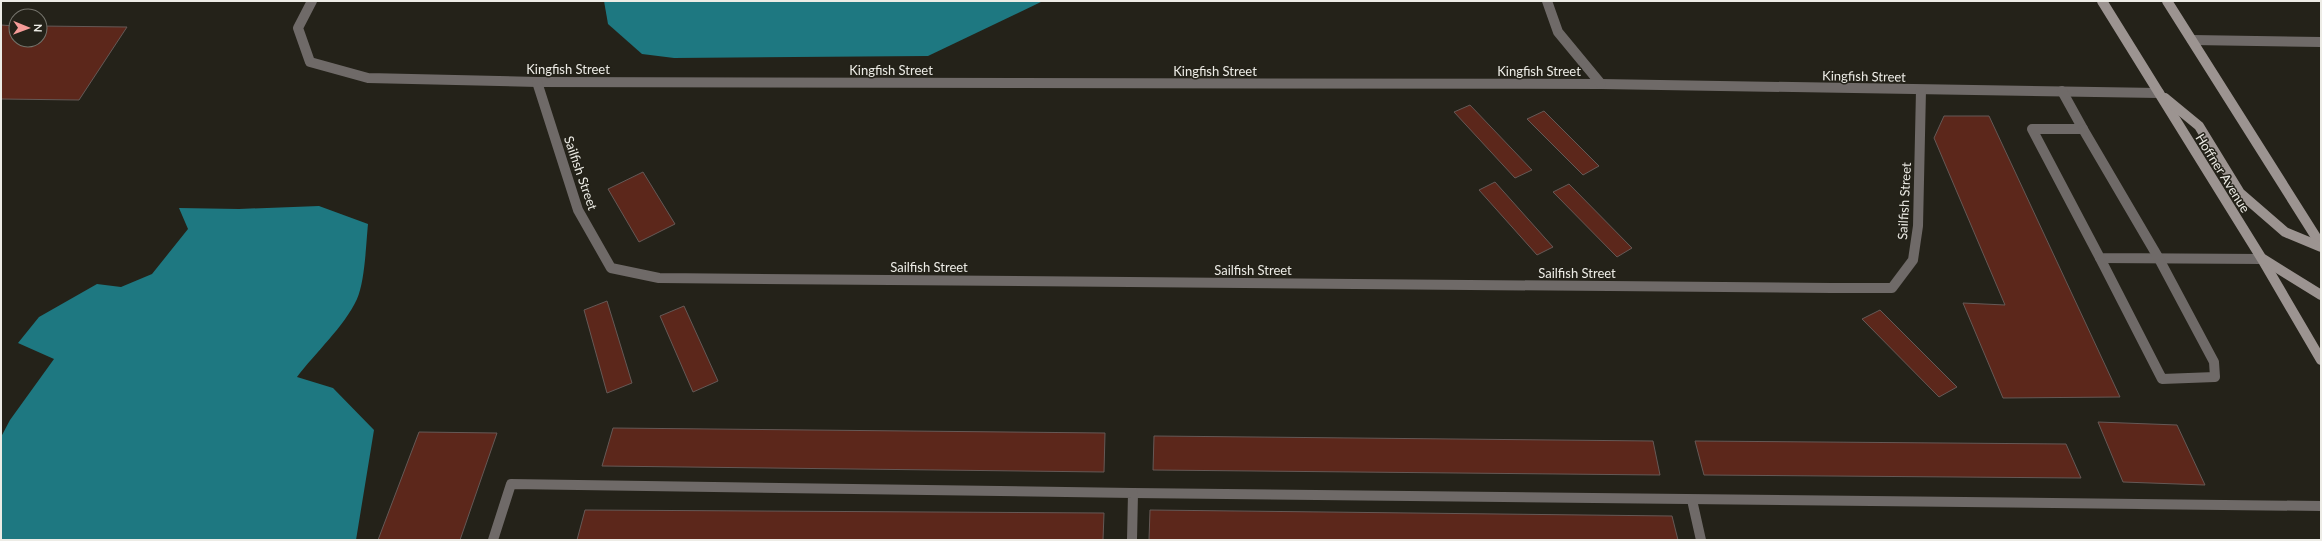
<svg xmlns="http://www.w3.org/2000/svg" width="2322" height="541" viewBox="0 0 2322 541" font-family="Lato,sans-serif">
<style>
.water{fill:#1e7881}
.building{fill:#5c271b;stroke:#655956}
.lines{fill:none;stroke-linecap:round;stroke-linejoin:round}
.lane{stroke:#6f6a68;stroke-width:10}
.secondary{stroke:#9c9491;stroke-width:10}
.labels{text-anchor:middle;stroke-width:3;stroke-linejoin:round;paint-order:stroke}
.street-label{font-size:13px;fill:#edece6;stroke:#242219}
</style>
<rect width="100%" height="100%" fill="#242219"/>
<g class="water">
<polygon points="604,1 1043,1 928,56 674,58 642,54 608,24"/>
<path d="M 319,206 L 368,224 C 366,244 365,281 357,299 C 344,327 315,353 297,377 L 333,388 L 374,430 L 356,540 L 1,540 L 1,437 L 10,420 L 54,359 L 18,343 L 39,317 L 97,284 L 121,287 L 152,274 L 188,229 L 179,208 L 239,209 Z"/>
</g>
<g class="building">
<polygon points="1,25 16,26 16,40 40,40 40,26 127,27 79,100 1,99"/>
<polygon points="1470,105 1532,170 1515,178 1454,112"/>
<polygon points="1544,111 1599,166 1583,175 1527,119"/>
<polygon points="1944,116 1989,116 2120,397 2003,398 1963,303 2005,305 1934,138"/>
<polygon points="643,172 675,224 639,242 608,189"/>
<polygon points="1495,182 1553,247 1537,255 1479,190"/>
<polygon points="1569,184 1632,248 1617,257 1553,192"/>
<polygon points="607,301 632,383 607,393 584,310"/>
<polygon points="684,306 718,381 693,392 660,316"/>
<polygon points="1880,310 1957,387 1939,397 1862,319"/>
<polygon points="2098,422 2177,425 2205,485 2123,482"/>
<polygon points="613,428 1105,433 1104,472 602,466"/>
<polygon points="419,432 497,433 460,540 378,540"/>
<polygon points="1154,436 1653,441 1660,475 1153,470"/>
<polygon points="1695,441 2066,444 2081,478 1704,475"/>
<polygon points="585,510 1104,513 1103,540 577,540"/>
<polygon points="1150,510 1672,516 1678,540 1149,540"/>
</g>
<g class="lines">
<g class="lane">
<polyline points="312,1 298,28 310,62 368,78 537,82 1601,84 2159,93"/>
<polyline points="1547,1 1558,32 1601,84"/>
<polyline points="2192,40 2321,42"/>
<polyline points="537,82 578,210 611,268 659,278 1832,288 1892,288 1913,260 1918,226 1921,90"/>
<polyline points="2062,91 2083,129 2032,129 2100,258 2262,259"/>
<polyline points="2083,129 2158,257 2214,362 2215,377 2162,379 2100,258"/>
<polyline points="1133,493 2321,506"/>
<polyline points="1692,500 1701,540"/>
<polyline points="493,540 511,484 1133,493 1132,540"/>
</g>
<g class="secondary">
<polyline points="2102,1 2262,259 2321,360"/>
<polyline points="2167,1 2321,245"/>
<polyline points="2165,98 2199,126 2240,193 2285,232 2321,247"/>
<polyline points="2263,259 2321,295"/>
</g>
</g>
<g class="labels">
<g class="street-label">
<text x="568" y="74">Kingfish Street</text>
<text x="891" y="75">Kingfish Street</text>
<text x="1215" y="76">Kingfish Street</text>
<text x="1539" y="76">Kingfish Street</text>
<text transform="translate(1864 76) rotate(1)" y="5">Kingfish Street</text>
<text transform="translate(581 173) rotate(71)" y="5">Sailfish Street</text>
<text transform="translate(2223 173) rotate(58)" y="5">Hoffner Avenue</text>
<text transform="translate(1904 201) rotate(-87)" y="5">Sailfish Street</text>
<text x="929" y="272">Sailfish Street</text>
<text x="1253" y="275">Sailfish Street</text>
<text x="1577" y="278">Sailfish Street</text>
</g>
</g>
<rect width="2322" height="541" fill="none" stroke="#edece6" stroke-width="4"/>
<g transform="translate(28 28) rotate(91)"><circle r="19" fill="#242219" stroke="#74736b"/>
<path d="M0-3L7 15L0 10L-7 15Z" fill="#f59b98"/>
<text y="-6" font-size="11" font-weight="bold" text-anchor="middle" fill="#edece6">N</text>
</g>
</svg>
